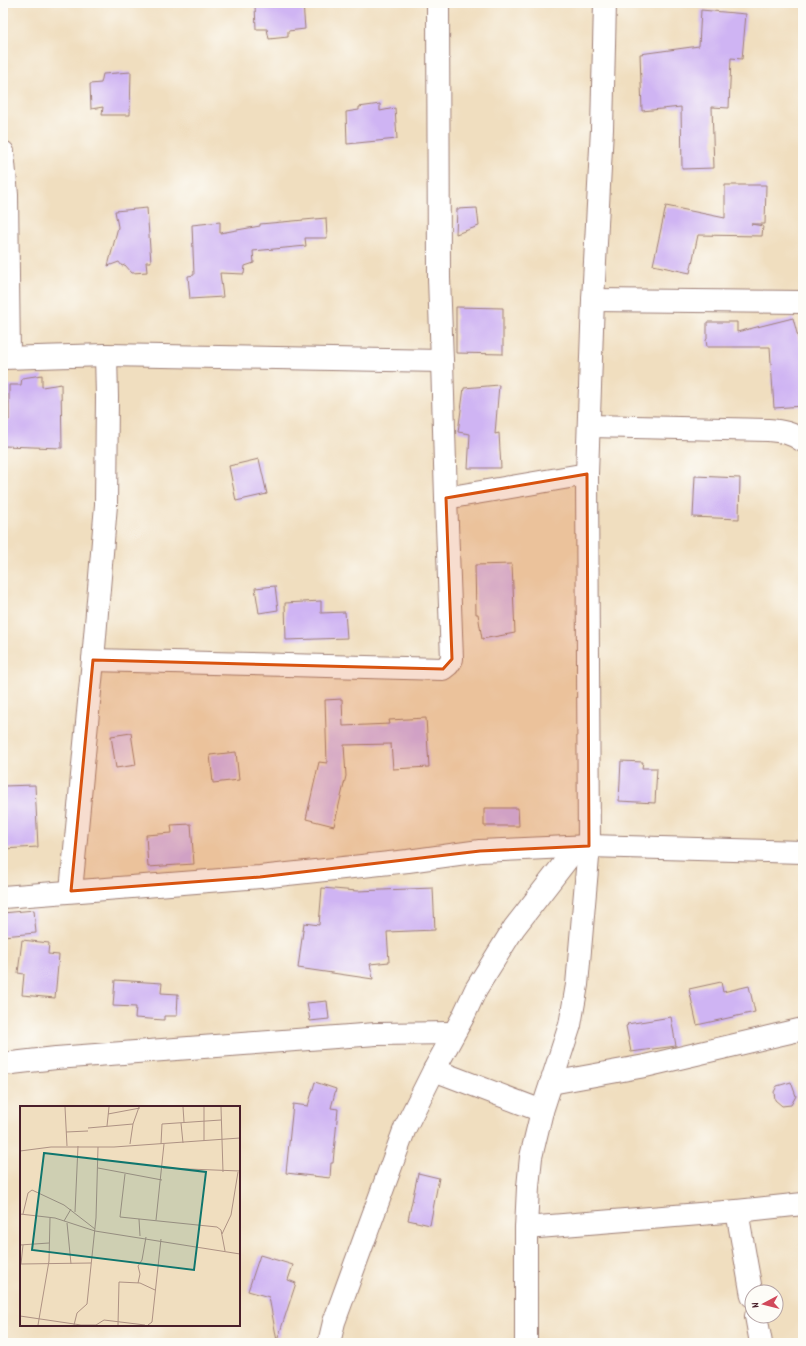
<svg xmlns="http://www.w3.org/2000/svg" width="806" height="1346" viewBox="0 0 806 1346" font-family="Dekko,sans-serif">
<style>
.building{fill:#cfb4f3}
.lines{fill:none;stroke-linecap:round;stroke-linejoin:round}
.minor-casing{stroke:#9d7e75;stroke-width:24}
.minor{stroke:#fff;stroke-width:22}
.marked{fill:#d8530f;fill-opacity:0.2;stroke:#d8530f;stroke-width:3;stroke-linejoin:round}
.inset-road{fill:none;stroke:#ae9284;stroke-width:1}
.view{fill:#0f766e;fill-opacity:0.15;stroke:#0f766e;stroke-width:2}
.inset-edge{fill:none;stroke:#4a1f2b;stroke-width:2}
</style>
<rect width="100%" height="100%" fill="#fdfcf7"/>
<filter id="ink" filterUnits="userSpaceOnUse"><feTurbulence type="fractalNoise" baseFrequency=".025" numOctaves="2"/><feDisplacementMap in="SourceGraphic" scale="8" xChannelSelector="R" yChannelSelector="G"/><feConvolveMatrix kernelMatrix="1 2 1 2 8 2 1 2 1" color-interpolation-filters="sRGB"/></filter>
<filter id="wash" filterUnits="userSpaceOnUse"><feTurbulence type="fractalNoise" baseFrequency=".012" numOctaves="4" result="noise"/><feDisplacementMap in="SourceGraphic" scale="16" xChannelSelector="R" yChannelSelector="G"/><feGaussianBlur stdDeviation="0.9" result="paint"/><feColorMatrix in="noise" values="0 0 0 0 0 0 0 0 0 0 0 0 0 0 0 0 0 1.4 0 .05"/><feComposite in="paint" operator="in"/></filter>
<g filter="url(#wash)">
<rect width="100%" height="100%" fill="#f0debf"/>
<g id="blocks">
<g class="building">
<polygon points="266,3 303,3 305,29 288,31 288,37 269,39 267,29 256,29 255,5"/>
<polygon points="701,10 746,14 742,59 731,58 729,108 712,107 714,168 682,169 681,107 642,111 640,54 699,46"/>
<polygon points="131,72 130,115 102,115 103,107 91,109 90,84 101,83 103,74"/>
<polygon points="380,104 380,111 395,108 397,139 347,144 346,112 359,110 359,107"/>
<polygon points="725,185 766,185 765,224 751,224 763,226 762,236 698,235 690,273 653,265 666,206 725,218"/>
<polygon points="147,208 151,262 146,262 147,272 132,273 125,265 122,266 119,262 108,266 118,227 115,211"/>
<polygon points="477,208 479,226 456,234 457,209"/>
<polygon points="326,218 327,238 305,238 306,246 253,251 254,263 245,266 244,274 220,273 223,297 190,299 188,276 194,275 192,225 220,222 220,233 260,226 260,224"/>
<polygon points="456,307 503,308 503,354 456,353"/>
<polygon points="793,318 803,356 803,406 774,408 770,347 707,347 706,340 707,339 707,322 737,322 737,332"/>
<polygon points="42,375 42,387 61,384 62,448 3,446 3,420 9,420 9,385 21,385 22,378"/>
<polygon points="499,385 495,434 499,433 501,468 468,468 470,434 458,432 464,388"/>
<polygon points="259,459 267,494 236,501 229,466"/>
<polygon points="695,476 740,478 739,519 693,517"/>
<polygon points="512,564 515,633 482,639 478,614 476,614 475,565"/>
<polygon points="275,586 278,610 259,613 255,588"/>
<polygon points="321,601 321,613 345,612 347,638 286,640 285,603"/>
<polygon points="342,699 343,726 390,724 389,720 426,718 429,767 393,769 391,744 344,745 346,776 334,826 306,819 319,762 327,763 325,700"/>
<polygon points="131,733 136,765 116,768 111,736"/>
<polygon points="236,752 239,780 213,783 210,755"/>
<polygon points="621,761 643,762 642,768 657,768 655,803 619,801"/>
<polygon points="35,785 38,847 3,849 3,786"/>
<polygon points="484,808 518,808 519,826 484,826"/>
<polygon points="191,824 194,864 148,867 146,835 172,833 171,825"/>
<polygon points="322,888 357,891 433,888 435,930 387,932 389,962 370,964 373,979 298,968 304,923 319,925"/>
<polygon points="34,910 36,933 3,936 3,913"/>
<polygon points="22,940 49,943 48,954 59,955 55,998 22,995 24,974 18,973"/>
<polygon points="115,980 162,983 161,993 178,994 177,1016 164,1016 164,1020 135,1018 136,1007 113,1006"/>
<polygon points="721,982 723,992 749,986 755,1012 697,1025 689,989"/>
<polygon points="327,1001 329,1019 310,1021 307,1003"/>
<polygon points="671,1017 676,1046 631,1052 626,1026 628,1025 627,1024"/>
<polygon points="315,1082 336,1089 331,1108 338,1109 333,1163 331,1163 330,1178 286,1173 293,1104 308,1106"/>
<polygon points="791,1082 796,1096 791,1105 782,1106 775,1100 774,1092 777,1086"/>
<polygon points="418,1173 439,1178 430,1225 408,1220"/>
<polygon points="260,1255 293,1265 288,1280 296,1283 277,1341 269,1297 248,1291"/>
</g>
</g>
</g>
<g filter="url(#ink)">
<use href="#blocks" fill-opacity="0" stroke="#9d7e75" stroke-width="1"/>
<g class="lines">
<g class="minor-casing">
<g id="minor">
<polyline points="3,152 7,195 9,357"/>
<polyline points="593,300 803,302"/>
<polyline points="3,358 106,355 442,361"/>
<path d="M 590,426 L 768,430 C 782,431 792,433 803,441"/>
<polyline points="446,498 587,474"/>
<polyline points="93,660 443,669 448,665 452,659 446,498 442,361 439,278 438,3"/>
<polyline points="71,891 93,660 106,505 107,397 106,355"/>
<polyline points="3,897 260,877 408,861 480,851 589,846 803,852"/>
<polyline points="3,1064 56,1058 376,1034 453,1033"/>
<polyline points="434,1070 542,1111"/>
<polyline points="551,1083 645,1066 803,1029"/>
<polyline points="737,1211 752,1296"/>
<polyline points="526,1228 737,1211 803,1204"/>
<polyline points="756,1316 761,1343"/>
<polyline points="329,1343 334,1322 405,1128 434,1070 463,1017 476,989 514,928 576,848"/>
<polyline points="526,1343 526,1228 528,1187 531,1157 542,1111 570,1025 577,985 589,846 587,474 593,300 602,129 605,3"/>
</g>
</g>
<use href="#minor" class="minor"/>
</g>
</g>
<path class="marked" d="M 587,474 L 589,846 L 480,851 L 260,877 L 71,891 L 93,660 L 443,669 L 452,659 L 446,498 Z"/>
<g transform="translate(20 1106)">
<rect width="220" height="220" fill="#f0debf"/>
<path class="inset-road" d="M 45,1 L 47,40M 163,1 L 164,16M 184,1 L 184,35M 201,1 L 203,66M 88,8 L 120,2M 161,17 L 163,37M 87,20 L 89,1M 68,22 L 113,18M 46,26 L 68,25M 110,38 L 113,18 L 119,1M 141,38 L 142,18 L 201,14M 0,45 L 31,41 L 94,41 L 220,32M 78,62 L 142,74M 143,62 L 220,65M 105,68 L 100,111 L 197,121 L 201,124 L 205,145M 55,106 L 58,40M 0,108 L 35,112 L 75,125 L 220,148M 3,108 L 8,87 L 12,84 L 44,99 L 75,123M 119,113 L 120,130M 136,114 L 144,38M 44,115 L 51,103M 47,117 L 51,158M 202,128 L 211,109 L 218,66M 0,139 L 29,137M 3,139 L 1,158 L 71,157M 118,177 L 120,168 L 118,160 L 122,154 L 126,131M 0,210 L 61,219 L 76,219 L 84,214 L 125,219M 18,219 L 29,155 L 30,112M 54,219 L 57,207 L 67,198 L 76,112 L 78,41M 98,219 L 99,176 L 120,177 L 135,184M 128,219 L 132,216 L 141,133"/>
<path class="view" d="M 24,47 L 186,66 L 174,164 L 12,144 Z"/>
<rect width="220" height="220" class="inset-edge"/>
</g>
<rect width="806" height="1346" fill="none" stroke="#fdfcf7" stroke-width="16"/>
<g transform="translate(764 1304) rotate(263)"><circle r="19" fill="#fdfcf7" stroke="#b5a4a5"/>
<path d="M0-3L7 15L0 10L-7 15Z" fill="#d1495b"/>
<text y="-6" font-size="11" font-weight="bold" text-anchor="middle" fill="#4a1f2b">N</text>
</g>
</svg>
